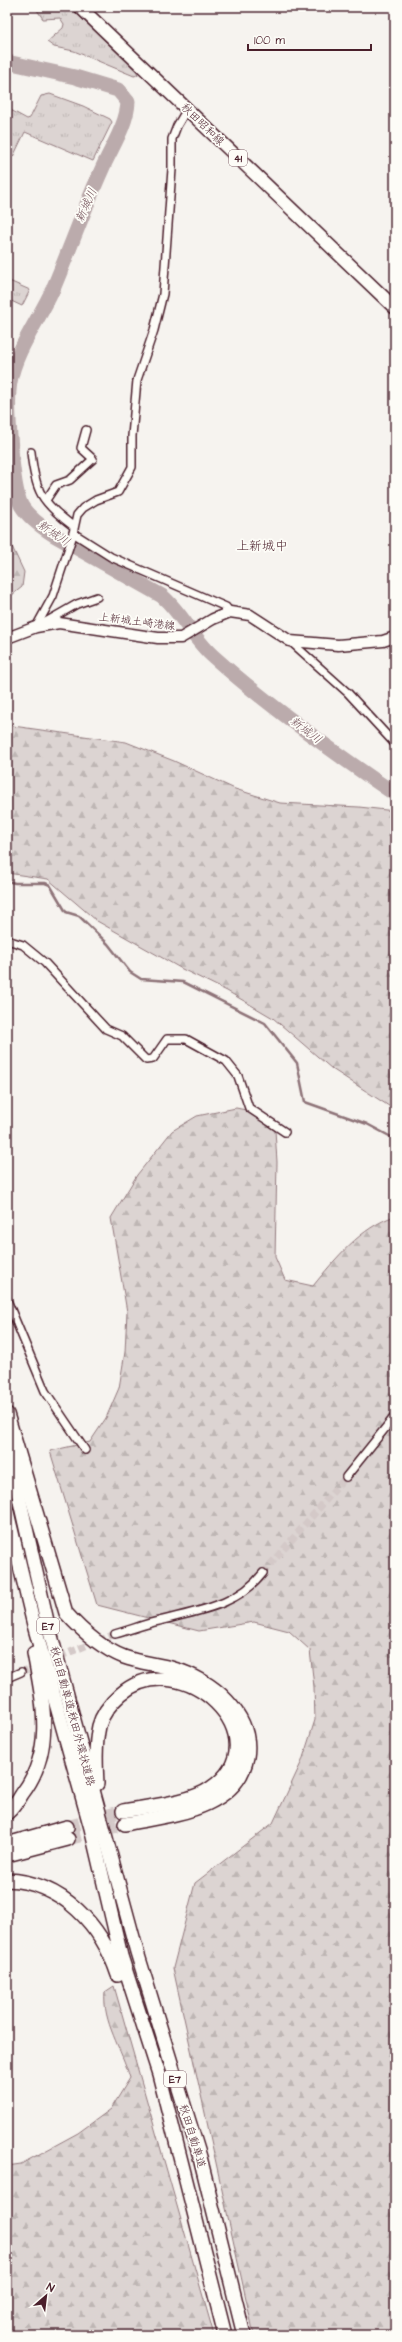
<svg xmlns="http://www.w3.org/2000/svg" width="402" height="2342" viewBox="0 0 402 2342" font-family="'Architects Daughter','Klee One',sans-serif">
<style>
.grass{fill:url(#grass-tufts);stroke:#937a7e}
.forest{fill:url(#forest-firs);stroke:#937a7e}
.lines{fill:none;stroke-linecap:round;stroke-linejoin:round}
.stream{stroke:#8e7378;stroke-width:2.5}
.river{stroke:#bbabac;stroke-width:15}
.minor-tunnel{stroke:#d4c9c8;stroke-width:7;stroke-dasharray:7 3.5;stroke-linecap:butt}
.motorway-tunnel{stroke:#d4c9c8;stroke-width:13;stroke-dasharray:13 6;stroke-linecap:butt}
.minor-casing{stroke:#4a1f2b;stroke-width:10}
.secondary-casing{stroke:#4a1f2b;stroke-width:13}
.primary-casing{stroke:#4a1f2b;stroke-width:15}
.motorway-casing{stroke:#4a1f2b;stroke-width:16}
.minor{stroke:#fdfcf7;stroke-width:7}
.secondary{stroke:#fdfcf7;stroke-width:10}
.primary{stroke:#fdfcf7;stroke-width:12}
.motorway{stroke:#fdfcf7;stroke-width:13}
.labels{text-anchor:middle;stroke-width:3.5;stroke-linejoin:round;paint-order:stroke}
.shield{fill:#fdfcf7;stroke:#806168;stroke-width:1}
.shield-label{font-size:10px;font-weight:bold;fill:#4a1f2b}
.street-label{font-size:11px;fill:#4a1f2b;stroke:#fdfcf7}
.water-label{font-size:12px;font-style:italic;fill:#725058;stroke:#fdfcf7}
.quarter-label{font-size:13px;fill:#4a1f2b;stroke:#fdfcf7}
</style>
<defs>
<pattern id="grass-tufts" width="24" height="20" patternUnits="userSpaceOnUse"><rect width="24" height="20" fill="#dcd4d2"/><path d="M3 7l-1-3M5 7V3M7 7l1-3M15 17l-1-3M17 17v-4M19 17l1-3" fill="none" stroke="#beb6b4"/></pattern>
<pattern id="forest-firs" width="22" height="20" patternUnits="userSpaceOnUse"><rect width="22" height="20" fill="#dcd4d2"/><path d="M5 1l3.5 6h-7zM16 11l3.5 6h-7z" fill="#beb6b4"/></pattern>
</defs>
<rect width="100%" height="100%" fill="#f6f3ef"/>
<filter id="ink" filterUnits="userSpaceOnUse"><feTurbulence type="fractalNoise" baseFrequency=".025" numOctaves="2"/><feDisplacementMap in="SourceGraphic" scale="8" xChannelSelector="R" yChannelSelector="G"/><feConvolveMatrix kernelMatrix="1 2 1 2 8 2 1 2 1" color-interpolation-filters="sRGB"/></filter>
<g filter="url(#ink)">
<g class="grass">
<polygon points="35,7 70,7 137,72 138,75 134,76 74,51 54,47 47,42 63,28 64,24 60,18 43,19"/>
<polygon points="50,94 83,106 110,119 112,122 93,161 25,132 13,157 7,155 7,108 27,119 30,118 41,96"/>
<polygon points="7,280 30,290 22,306 7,299"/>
</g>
<g class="forest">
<polygon points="7,536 24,572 22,587 7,599"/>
<polygon points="7,723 13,726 126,742 174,761 235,789 280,803 359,807 395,811 395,1110 332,1069 273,1018 227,991 182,969 97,921 48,879 7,873"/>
<path d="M 236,1108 L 261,1113 L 275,1130 L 277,1162 L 275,1257 L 285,1280 L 313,1286 C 335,1259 361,1227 395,1216 L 395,2335 L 254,2335 L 173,1968 L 195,1883 L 273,1823 L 302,1761 L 315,1720 L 314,1687 L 310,1650 L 289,1631 L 254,1622 L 199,1631 L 97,1605 L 50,1451 L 90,1442 L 106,1418 L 119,1388 L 125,1352 L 127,1312 L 111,1218 L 137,1175 L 172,1131 L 197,1116 Z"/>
<path d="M 114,1986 L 214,2335 L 7,2335 L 7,2166 L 21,2164 L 78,2133 L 111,2109 L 130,2078 C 122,2049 102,2022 105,1992 Z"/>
</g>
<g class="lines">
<polyline class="stream" points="7,881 15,883 45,883 50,885 66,912 79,916 108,944 130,972 141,979 183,982 265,1023 297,1063 305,1102 367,1124 395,1139"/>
<path class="river" d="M 7,62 L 75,77 L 118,90 L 128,102 C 127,125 111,148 102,169 C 84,209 70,249 53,289 C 40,318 15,351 10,382 C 6,404 12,486 21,505 C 28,517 43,528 54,535 L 162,596 C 183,614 194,641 215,658 C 271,708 333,752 395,794"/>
<g class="minor-tunnel">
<polyline points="263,1573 346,1477"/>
<polyline points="21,1672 115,1634"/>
</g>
<g class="motorway-tunnel">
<polyline points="67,1827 123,1811"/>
<polyline points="68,1839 125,1824"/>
</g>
<g class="minor-casing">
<g id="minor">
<path d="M 31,452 C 35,491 41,502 73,526"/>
<polyline points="46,500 56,485 70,480 93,459 81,448 86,430"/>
<polyline points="73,533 111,557 226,607 230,612"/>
<polyline points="42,624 77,604 97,597"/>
<polyline points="36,627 53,596 72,538 77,515 83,508 96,500 118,492 132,467 132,436 137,380 154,330 163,294 172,169 172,139 177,126 187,109"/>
<polyline points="290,641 348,693 395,744"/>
<polyline points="7,940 23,945 45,963 106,1029 122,1036 146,1060 153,1059 167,1039 186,1039 226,1061 238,1076 249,1108 285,1132"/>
<polyline points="7,1300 45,1391 85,1450"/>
<polyline points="346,1477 395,1416"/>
<path d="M 115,1634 C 130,1630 144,1624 159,1621 C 196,1611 238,1606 263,1573"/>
<polyline points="7,1678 21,1672"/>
</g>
</g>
<g class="secondary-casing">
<polyline id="secondary" points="7,638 36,627 59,623 158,638 181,638 213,619 230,612 250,615 290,641 338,645 383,641 395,637"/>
</g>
<g class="primary-casing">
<polyline id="primary" points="80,7 395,308"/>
</g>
<g class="motorway-casing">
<g id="motorway">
<path d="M 7,1414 L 66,1613 C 82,1631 101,1648 124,1657 C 140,1663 158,1664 174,1669 C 211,1679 254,1714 247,1757 C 237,1811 167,1815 125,1824"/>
<polyline points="7,1444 47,1621 137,1952 200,2157 244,2335"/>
<polyline points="7,1512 34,1625 91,1828 121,1956 159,2074 225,2335"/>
<path d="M 97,1784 C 96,1765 95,1745 99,1726 C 102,1714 112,1702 121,1694 C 182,1642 284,1739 211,1788 C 190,1803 149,1806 123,1811"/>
<path d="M 7,1813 C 13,1808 18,1801 22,1794 C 55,1751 43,1702 34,1653"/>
<polyline points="7,1844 67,1827"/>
<polyline points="7,1855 68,1839"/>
<path d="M 7,1880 C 63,1882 102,1926 118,1975"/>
</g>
</g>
<use href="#minor" class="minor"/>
<use href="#secondary" class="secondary"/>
<use href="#primary" class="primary"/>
<use href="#motorway" class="motorway"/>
</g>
</g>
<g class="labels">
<g class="shield">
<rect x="229" y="150" width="18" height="16" rx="3"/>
<rect x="37" y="1618" width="22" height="16" rx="3"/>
<rect x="164" y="2071" width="22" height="16" rx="3"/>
</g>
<g class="shield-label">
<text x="238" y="162">41</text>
<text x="48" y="1630">E7</text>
<text x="175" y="2083">E7</text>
</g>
<g class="street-label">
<text transform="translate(203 124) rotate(44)" y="4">秋田昭和線</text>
<text transform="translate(137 621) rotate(7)" y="4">上新城土崎港線</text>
<text transform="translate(73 1716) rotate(75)" y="4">秋田自動車道;秋田外環状道路</text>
<text transform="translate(193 2136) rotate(73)" y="4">秋田自動車道</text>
</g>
<g class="water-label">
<text transform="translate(86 205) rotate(-66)" y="4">新城川</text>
<text transform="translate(54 533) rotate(34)" y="4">新城川</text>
<text transform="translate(306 730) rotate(37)" y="4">新城川</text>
</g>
<g class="quarter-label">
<text x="262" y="550">上新城中</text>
</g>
</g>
<rect width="402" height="2342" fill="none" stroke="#fdfcf7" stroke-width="24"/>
<rect x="12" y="12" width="378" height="2318" fill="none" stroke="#4a1f2b" stroke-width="1.5" filter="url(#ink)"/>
<g transform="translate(46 2296) rotate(28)" stroke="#fdfcf7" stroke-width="3" paint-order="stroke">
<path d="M0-3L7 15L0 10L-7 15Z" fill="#4a1f2b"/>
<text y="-6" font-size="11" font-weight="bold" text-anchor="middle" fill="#4a1f2b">N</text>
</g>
<path d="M248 44v6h123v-6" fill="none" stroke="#4a1f2b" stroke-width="2"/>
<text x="254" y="44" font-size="12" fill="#4a1f2b" stroke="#fdfcf7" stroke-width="3" paint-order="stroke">100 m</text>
</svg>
